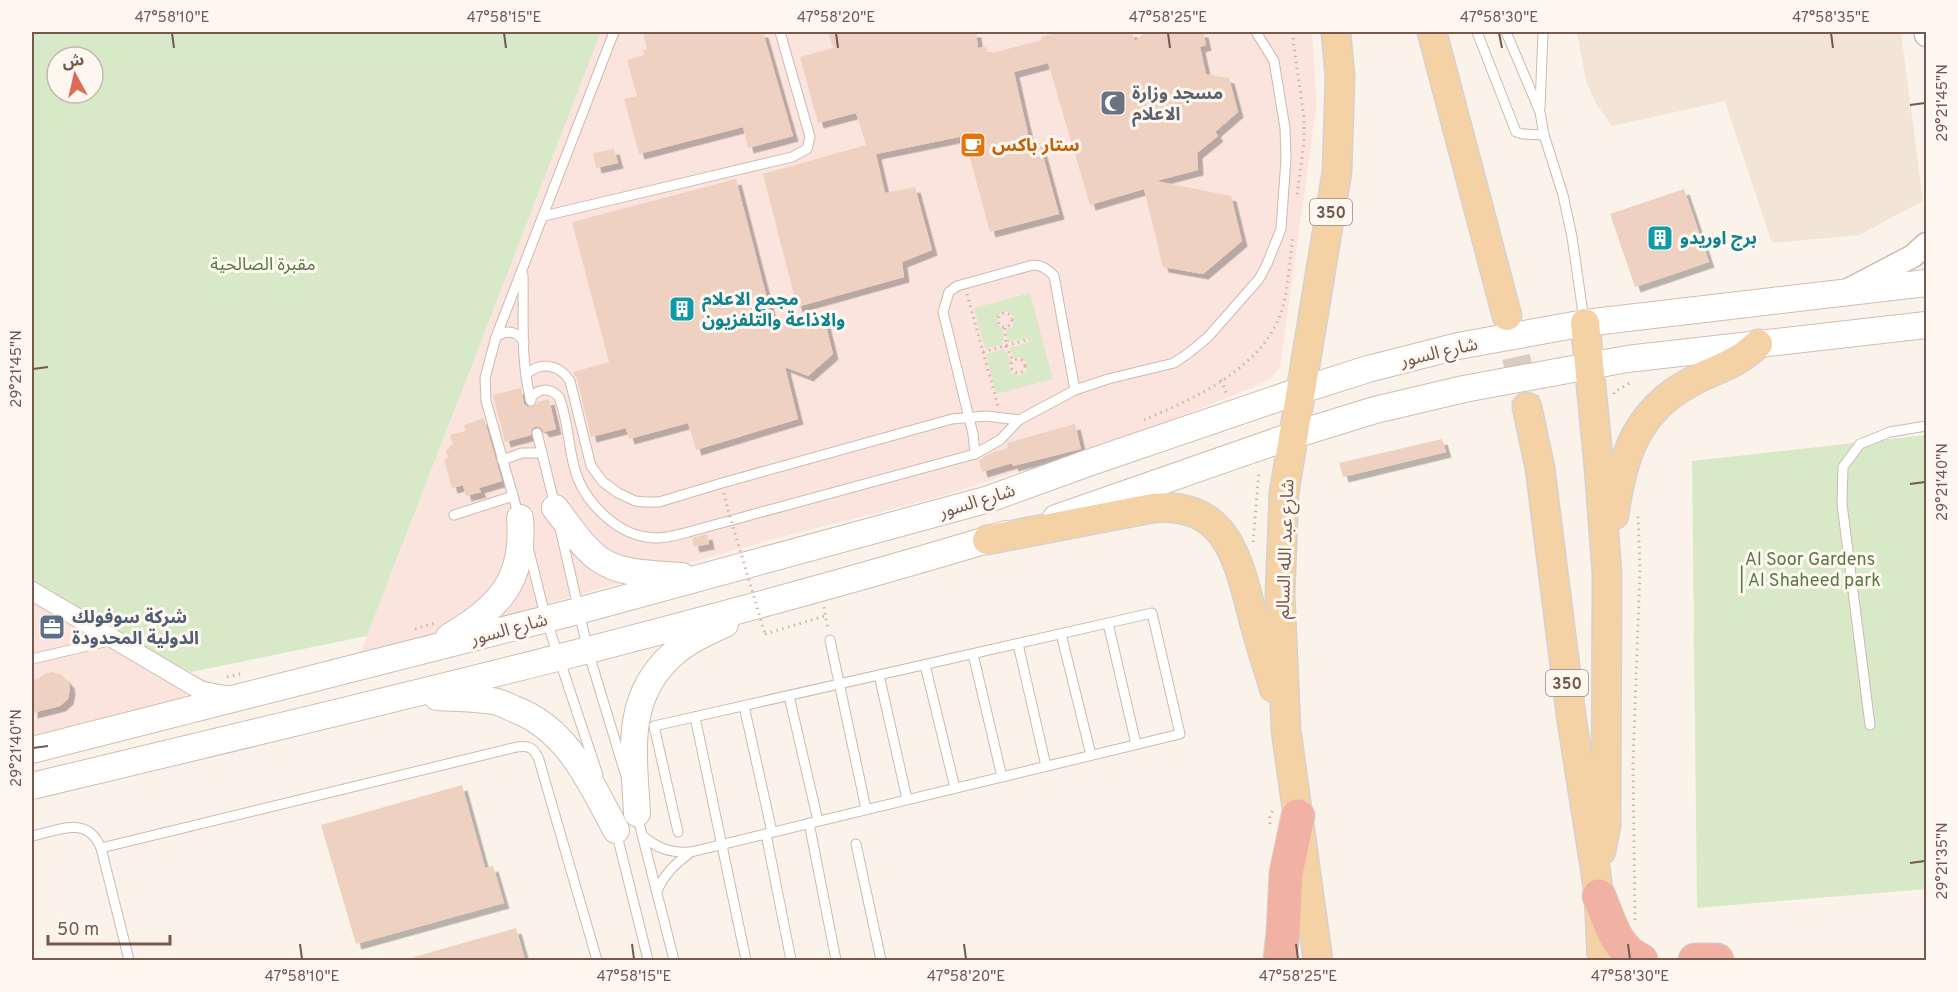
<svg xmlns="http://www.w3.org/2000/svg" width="1958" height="992" viewBox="0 0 1958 992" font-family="Overpass,'Noto Sans Arabic',sans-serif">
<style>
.residential{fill:#f3e4d8}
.commercial{fill:#fbe4de}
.green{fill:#d8e9c8;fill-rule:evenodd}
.building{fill:#efd1c2;filter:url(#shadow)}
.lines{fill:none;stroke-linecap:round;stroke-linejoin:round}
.primary-tunnel{stroke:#daccc2;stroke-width:28;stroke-dasharray:28 14;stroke-linecap:butt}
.service-casing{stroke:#cdbab0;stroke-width:11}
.minor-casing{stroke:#cdbab0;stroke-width:20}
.tertiary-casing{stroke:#cdbab0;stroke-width:25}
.secondary-casing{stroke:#d2bcb0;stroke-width:28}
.primary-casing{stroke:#d8d1cd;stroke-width:31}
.motorway-casing{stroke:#d8d1cd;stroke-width:35}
.path{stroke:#d4b4a5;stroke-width:3;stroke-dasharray:1.5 4.5;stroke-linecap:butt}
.service{stroke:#fff;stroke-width:9}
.minor{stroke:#fff;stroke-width:18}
.tertiary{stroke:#fff;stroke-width:22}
.secondary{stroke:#fff;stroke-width:26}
.primary{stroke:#f5d2a6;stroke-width:28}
.motorway{stroke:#f1b2a4;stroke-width:33}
.path-bridge{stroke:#d4b4a5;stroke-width:3;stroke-dasharray:1.5 4.5;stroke-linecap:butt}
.ticks{fill:none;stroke:#75594e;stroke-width:2}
.labels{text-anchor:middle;stroke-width:6;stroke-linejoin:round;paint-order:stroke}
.shield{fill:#fef7f0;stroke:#9e887f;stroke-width:1.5}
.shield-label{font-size:16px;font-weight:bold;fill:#75594e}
.worship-label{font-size:18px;font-weight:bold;fill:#5b616d;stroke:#fef7f0;text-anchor:start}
.food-label{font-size:18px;font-weight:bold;fill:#c56008;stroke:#fef7f0;text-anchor:start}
.culture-label{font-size:18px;font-weight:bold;fill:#0d838f;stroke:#fef7f0;text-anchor:start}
.park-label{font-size:18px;fill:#5a7946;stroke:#fef7f0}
.street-label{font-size:18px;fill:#75594e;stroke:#fef7f0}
.service-label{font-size:18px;font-weight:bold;fill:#4e5e75;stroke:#fef7f0;text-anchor:start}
.neatline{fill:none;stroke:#75594e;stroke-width:2}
.ticks-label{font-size:15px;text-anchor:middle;fill:#75594e}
</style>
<defs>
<filter id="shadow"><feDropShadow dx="5.5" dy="5.5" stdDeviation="0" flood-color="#0004"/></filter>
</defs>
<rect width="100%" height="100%" fill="#fbf3e9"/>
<polygon class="residential" points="1577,32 1901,32 1923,201 1859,235 1772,243 1725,101 1612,126 1596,104 1586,81"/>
<g class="commercial">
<polygon points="601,32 1312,32 1317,103 1280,367 1271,378 1256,386 1169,421 943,496 774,539 359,657"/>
<polygon points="32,586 113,633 222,688 32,735"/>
</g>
<g class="green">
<path d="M 32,32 L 601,32 L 367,636 L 191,672 L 113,633 L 32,586 ZM 57,57 L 93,57 L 93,93 L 57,93 Z"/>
<path d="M 1030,293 L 1053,379 L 996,394 L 986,354 L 1004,349 L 1011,360 L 1009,369 L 1011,373 L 1019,376 L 1027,371 L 1026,362 L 1019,357 L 1015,358 L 1009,348 L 1032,341 L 1031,337 L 1007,343 L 1007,329 L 1012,327 C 1016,321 1015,316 1009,312 L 1002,312 C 995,317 995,325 1003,329 L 1003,344 L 985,349 L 974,308 Z"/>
<polygon points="1926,435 1926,889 1697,908 1692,461"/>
</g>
<g class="building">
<polygon points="643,32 763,32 793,136 748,148 743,127 639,154 624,99 637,96 627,60 644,55 643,50 647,50"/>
<polygon points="828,32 976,32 978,48 986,47 988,54 1042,40 1041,37 1059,32 1132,32 1135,41 1146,32 1203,32 1206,45 1200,47 1206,74 1229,78 1238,112 1215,132 1218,136 1197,153 1198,170 1156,181 1231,196 1242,241 1203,274 1163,267 1144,189 1090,205 1048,63 1014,72 1030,143 1039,141 1059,214 990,232 964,136 876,154 885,193 915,187 932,250 902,262 904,277 797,307 763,174 866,145 856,113 818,123 800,57 833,48"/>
<polygon points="614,149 618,163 596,168 593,153"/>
<polygon points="736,179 775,329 794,315 825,322 833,354 808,376 785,367 798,419 696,450 688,423 629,439 626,428 591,437 577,379 573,372 609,362 572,222"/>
<polygon points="1684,189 1709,262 1635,287 1610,214"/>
<polygon points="521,388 524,404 528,407 535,406 538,402 549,399 556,429 544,432 541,428 536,426 532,429 531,435 505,442 493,395"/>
<polygon points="484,418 502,481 479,488 481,492 466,496 463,485 452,488 444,459 448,458 446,450 449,449 449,446 453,444 450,435 465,431 464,425"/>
<polygon points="1075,424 1081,449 1013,466 1012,463 982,472 979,460 991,453 1008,448 1007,443"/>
<polygon points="1442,439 1446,452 1343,477 1339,463"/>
<polygon points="707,534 709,544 694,547 692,538"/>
<polygon points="52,672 62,675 69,683 70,689 68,699 60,706 32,713 32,680 38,679 46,673"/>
<polygon points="462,785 485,868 493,866 504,903 356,944 321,825"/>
<polygon points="516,928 525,960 414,960 414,957"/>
</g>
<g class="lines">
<polyline class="primary-tunnel" points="1507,316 1527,407"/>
<g class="service-casing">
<g id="service">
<polyline points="1477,32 1516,132 1523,134 1544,135"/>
<polyline points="1506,32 1540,112 1544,135 1563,195 1572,237 1584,320"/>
<polyline points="1540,107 1543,32"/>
<polyline points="544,216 792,157 807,149 810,137 780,32"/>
<path d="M 523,275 C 524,317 520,361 531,401"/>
<path d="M 496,337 C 507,329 517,331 524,342"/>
<path d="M 526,375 C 540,361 559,364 570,381 L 591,466 L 603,482 L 618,493 L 635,501 L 645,502 L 659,502 L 722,483 L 952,419 L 986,416 L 1019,420"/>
<path d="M 530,399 C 538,388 549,387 559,397 C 568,419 568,446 575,470 C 583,500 614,532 646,537 C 661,540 677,535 692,531 L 975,454 L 1000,440 L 1019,420 L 1075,390 L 1108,379 L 1174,363 L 1190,352 L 1208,337 L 1259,279 L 1267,264 L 1281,229 L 1286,159 L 1285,128 L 1274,61 L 1256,32"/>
<polyline points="537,433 555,506"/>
<path d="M 975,454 L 973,434 L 943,312 L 949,292 L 957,286 L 1033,265 C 1042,265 1048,269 1054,276 L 1075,390"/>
<polyline points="502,460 522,453 542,453"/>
<polyline points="454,515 513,496"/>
<polyline points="519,517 486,401 485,378 496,337 614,32"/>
<polyline points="560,528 588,651 625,773"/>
<polyline points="528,547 546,619 598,775"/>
<polyline points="1108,623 1136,744"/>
<polyline points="1061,634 1091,755"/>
<polyline points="830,640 866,809"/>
<polyline points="1018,644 1046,766"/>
<polyline points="973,654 1002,777"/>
<polyline points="32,659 113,640"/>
<polyline points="925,665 955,788"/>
<polyline points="879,675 907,799"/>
<polyline points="789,696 818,821"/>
<polyline points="744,706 772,832"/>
<polyline points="695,717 746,960"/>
<polyline points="1870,725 1842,504 1843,467 1860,444 1890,432 1926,426"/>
<polyline points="637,815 674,960"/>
<polyline points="809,823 836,960"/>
<polyline points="616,831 648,960"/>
<polyline points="766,834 791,960"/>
<path d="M 32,836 C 60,830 87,815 101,848 L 129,960"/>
<path d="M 643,836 C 658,849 671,853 691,852 L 1180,734 L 1152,613 L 654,726 L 678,832"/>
<polyline points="856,844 881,960"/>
<path d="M 101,848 L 517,747 C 530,745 535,749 539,760 L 597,960"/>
<path d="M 657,891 C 665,873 675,864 691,852"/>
</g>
</g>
<g class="minor-casing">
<polyline id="minor" points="32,591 200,690 218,694 233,696"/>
</g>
<g class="tertiary-casing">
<g id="tertiary">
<polyline points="1926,32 1926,35"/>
<polyline points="1848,290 1913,256 1926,244"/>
</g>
</g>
<g class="secondary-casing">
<g id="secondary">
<path d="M 555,508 C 569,525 581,546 599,559 C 621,575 655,574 682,576"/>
<polyline points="1056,518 1294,435 1375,410 1464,389 1627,359 1926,325"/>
<path d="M 449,637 C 500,607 525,580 520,518"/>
<path d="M 437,697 C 455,698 475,698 493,701 C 500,702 507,706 514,709 C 568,729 590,782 616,830"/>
<polyline points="32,750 578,611 989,499 1088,463 1302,390 1368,369 1458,346 1585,323 1926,283"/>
<path d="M 32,786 C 358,708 685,631 1007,534"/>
<path d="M 637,813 C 634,755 623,698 673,654 C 687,641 708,632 725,624"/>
</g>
</g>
<g class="primary-casing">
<g id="primary">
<polyline points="1432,32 1507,316"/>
<polyline points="1585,323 1599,467 1607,574 1606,811 1606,825 1601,851"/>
<polyline points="1527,407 1540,468 1572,722 1595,867 1599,896 1602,960"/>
<path d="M 1614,515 C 1622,457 1636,411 1691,382 C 1706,373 1725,368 1740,358 C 1747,354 1752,349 1758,344"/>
<path d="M 987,540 L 1153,508 C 1228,502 1238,560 1253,617 C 1259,641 1267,664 1274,688"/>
<polyline points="1318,960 1286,730 1280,594 1284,493 1337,172 1340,77 1336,32"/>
</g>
</g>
<g class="motorway-casing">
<g id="motorway">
<path d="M 1599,896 C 1609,919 1615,949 1641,960"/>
<polyline points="1280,960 1283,932 1286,873 1298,816"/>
<polyline points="1695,960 1717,960"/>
</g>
</g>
<g class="path">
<polyline points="1294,32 1293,40 1304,118 1304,142 1297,196"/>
<polyline points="967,294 998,406"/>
<circle cx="1005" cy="320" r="7"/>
<polyline points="1005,328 1006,346 1013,360"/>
<polyline points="983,352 1030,339"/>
<circle cx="1018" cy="366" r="7"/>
<polyline points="1221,380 1227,395"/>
<polyline points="1614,394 1614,392 1630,383 1630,380"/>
<path d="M 1144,420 C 1195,398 1261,369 1281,313 C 1288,292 1290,258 1293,236"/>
<polyline points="724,493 728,510"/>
<polyline points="1253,542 1259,471"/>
<polyline points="824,607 828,630"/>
<polyline points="415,629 435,623"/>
<polyline points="765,634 825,616"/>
<polyline points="227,677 244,673"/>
<polyline points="1270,824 1270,817 1273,810"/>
<polyline points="1635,920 1633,762 1640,569 1638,515"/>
</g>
<use href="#service" class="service"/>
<use href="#minor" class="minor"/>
<use href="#tertiary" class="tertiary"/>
<use href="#secondary" class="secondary"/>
<use href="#primary" class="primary"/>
<use href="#motorway" class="motorway"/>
<polyline class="path-bridge" points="728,510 765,634"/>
</g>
<path class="ticks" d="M 172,33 L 174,48M 504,33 L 506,48M 836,33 L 838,48M 1168,33 L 1170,48M 1499,33 L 1502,48M 1831,33 L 1833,48M 1910,105 L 1925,103M 33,369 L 48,367M 1910,484 L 1925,482M 33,748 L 48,746M 1910,863 L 1925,861M 300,944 L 302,959M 632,944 L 634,959M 964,944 L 966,959M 1296,944 L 1298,959M 1628,944 L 1630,959"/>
<defs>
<g id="mosque-square" transform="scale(1.35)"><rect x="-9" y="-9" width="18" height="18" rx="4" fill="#6b7280" stroke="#fef7f0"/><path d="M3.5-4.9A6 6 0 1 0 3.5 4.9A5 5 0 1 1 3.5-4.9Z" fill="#fff"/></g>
<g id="cafe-square" transform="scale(1.35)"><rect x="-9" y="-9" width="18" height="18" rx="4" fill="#e8710a" stroke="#fef7f0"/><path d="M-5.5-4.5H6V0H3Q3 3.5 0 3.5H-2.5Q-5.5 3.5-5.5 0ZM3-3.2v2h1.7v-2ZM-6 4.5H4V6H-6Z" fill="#fff"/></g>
<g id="building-square" transform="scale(1.35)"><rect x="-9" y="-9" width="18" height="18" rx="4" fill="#0f9aa8" stroke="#fef7f0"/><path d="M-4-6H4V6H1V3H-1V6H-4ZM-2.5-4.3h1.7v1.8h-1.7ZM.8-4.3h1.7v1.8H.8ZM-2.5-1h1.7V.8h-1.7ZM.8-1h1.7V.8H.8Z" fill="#fff"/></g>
<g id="office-square" transform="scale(1.35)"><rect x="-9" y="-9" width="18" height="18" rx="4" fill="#5c6f8a" stroke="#fef7f0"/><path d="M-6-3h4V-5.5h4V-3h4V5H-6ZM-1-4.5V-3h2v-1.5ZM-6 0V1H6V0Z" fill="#fff"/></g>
</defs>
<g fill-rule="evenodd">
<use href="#mosque-square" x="1113" y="103"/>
<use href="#cafe-square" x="973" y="145"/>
<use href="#building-square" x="1660" y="238"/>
<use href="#building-square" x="682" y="309"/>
<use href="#office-square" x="52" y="627"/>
</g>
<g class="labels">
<g class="shield">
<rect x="1310" y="199" width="42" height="26" rx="4.5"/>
<rect x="1546" y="670" width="42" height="26" rx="4.5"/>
</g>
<g class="shield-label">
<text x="1331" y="218">350</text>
<text x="1567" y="689">350</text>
</g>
<g class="worship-label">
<text x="1132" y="99">مسجد وزارة<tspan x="1132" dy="21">الاعلام</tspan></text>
</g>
<g class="food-label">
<text x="992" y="151">ستار باكس</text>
</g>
<g class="culture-label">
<text x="1680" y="244">برج اوريدو</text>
<text x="702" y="305">مجمع الاعلام<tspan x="702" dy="21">والاذاعة والتلفزيون</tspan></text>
</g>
<g class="park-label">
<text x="263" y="270">مقبرة الصالحية</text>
<text x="1810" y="565">Al Soor Gardens<tspan x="1810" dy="21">| Al Shaheed park</tspan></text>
</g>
<g class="street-label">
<text transform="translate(1439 352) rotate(-13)" y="6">شارع السور</text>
<text transform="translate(977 501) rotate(-17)" y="6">شارع السور</text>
<text transform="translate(1285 549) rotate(-88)" y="6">شارع عبد الله السالم</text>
<text transform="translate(509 629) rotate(-15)" y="6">شارع السور</text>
</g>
<g class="service-label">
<text x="72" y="623">شركة سوفولك<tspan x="72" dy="21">الدولية المحدودة</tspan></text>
</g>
</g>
<rect width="1958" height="992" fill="none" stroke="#fef7f0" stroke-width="66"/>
<g transform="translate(75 75) rotate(352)"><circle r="28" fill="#fef7f0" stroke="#c7b8af" stroke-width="1.5"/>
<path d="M0-4.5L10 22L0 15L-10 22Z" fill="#dd6a56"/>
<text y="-9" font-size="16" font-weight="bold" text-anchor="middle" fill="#75594e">ش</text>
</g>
<path d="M48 935v9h122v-9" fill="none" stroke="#75594e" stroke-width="3"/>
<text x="57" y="935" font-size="18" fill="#75594e" stroke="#fef7f0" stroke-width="4.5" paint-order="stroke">50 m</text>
<rect x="33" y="33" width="1892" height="926" class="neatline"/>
<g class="ticks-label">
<text x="172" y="22">47°58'10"E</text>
<text x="504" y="22">47°58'15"E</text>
<text x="836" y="22">47°58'20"E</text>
<text x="1168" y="22">47°58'25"E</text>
<text x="1499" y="22">47°58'30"E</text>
<text x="1831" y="22">47°58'35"E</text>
<text transform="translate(1942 103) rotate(-90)" y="5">29°21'45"N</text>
<text transform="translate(16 369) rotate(-90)" y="5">29°21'45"N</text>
<text transform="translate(1942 482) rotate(-90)" y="5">29°21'40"N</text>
<text transform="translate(16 748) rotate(-90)" y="5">29°21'40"N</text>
<text transform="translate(1942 861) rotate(-90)" y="5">29°21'35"N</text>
<text x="302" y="981">47°58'10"E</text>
<text x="634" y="981">47°58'15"E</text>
<text x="966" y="981">47°58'20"E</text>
<text x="1298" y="981">47°58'25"E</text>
<text x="1630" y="981">47°58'30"E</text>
</g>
</svg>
